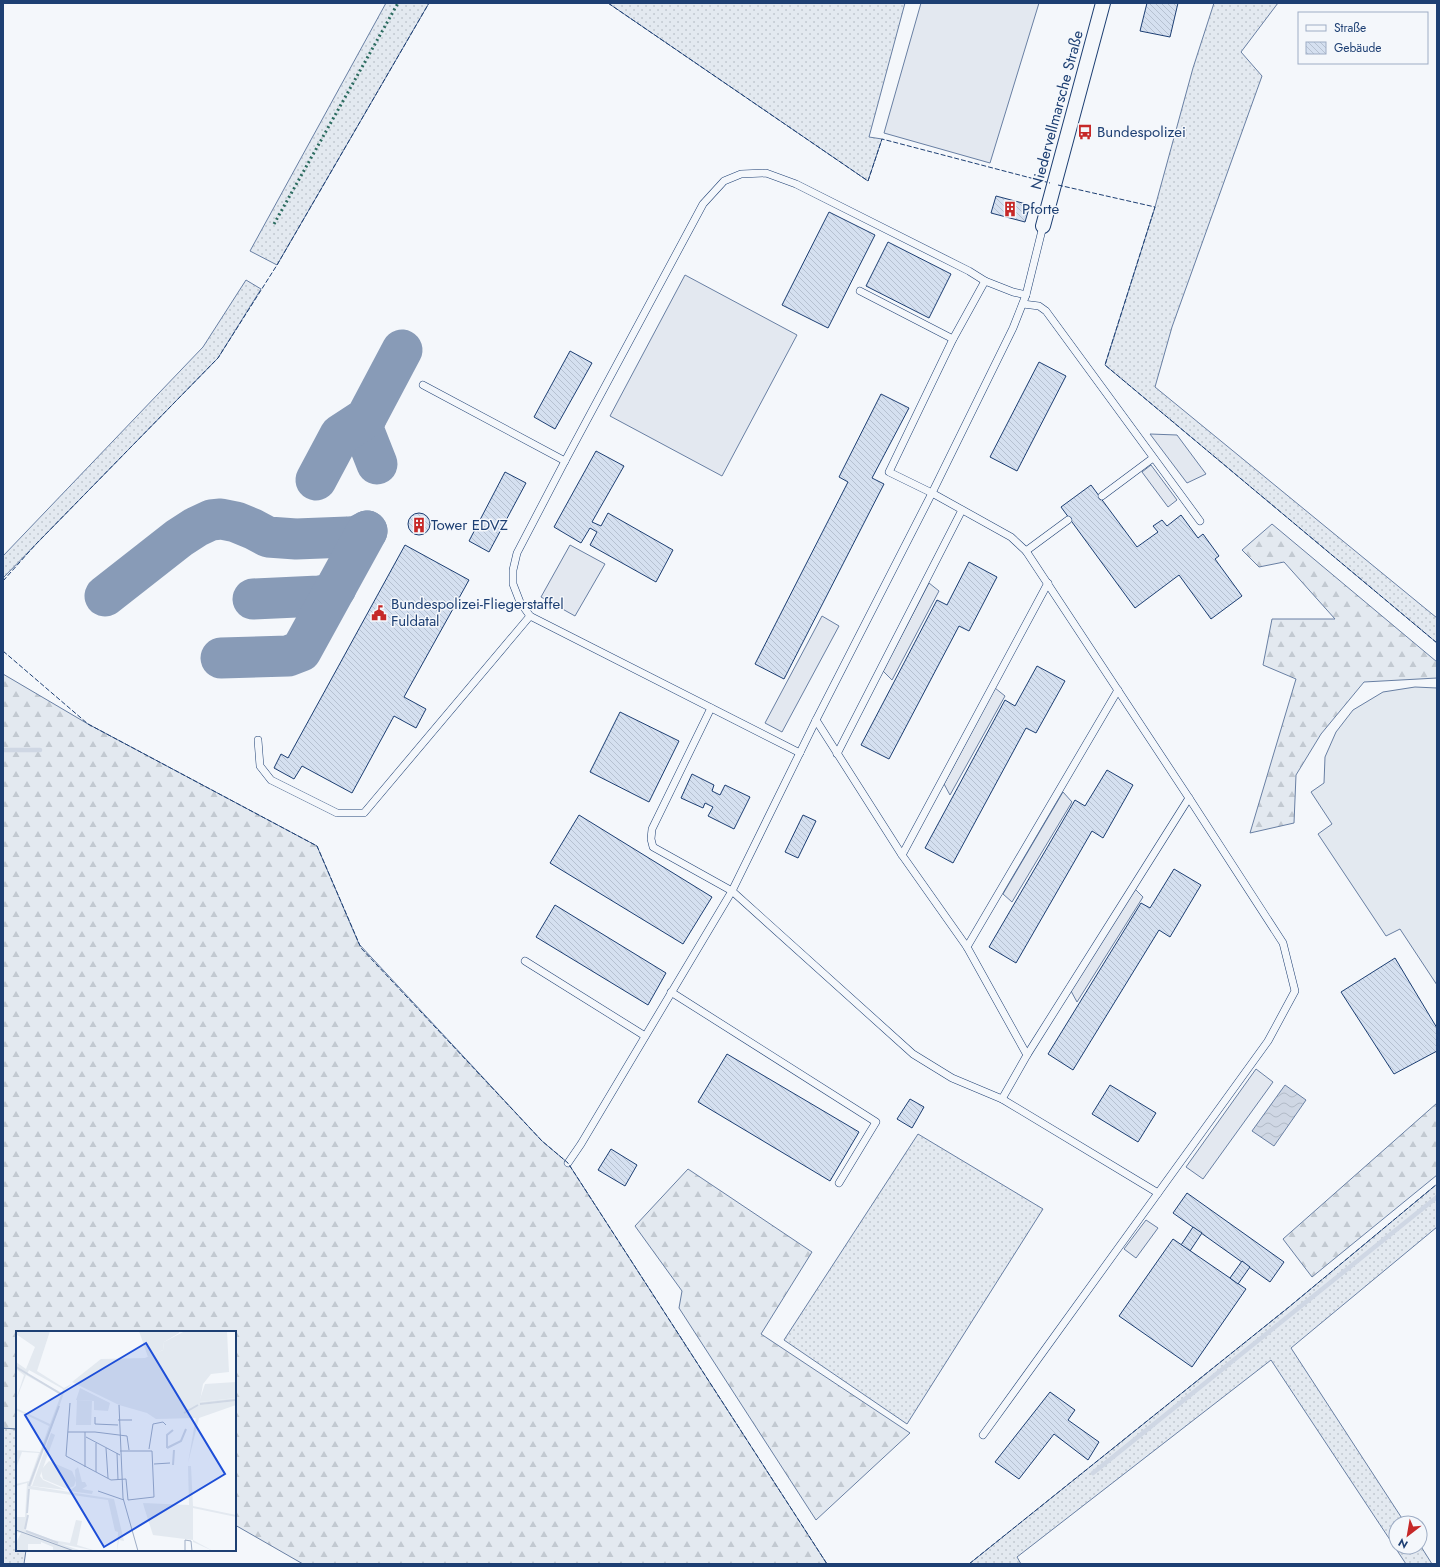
<svg xmlns="http://www.w3.org/2000/svg" width="1440" height="1567" viewBox="0 0 1440 1567" font-family="Jost,sans-serif">
<style>
.grass{fill:url(#grass-dots);stroke:#687fa3}
.forest{fill:url(#forest-firs);stroke:#687fa3}
.pitch{fill:#e3e9f0;stroke:#687fa3}
.parking{fill:#e3e8f0;stroke:#687fa3}
.water{fill:url(#water-waves);stroke:#687fa3}
.lines{fill:none;stroke-linecap:round;stroke-linejoin:round}
.stream{stroke:#cfd7e4;stroke-width:4.5}
.taxiway{stroke:#889bb7;stroke-width:41}
.building{fill:url(#building-back-hatch);stroke:#1d3f73}
.service-casing{stroke:#1d3f73;stroke-width:8}
.minor-casing{stroke:#1d3f73;stroke-width:16}
.service{stroke:#f4f7fb;stroke-width:7}
.minor{stroke:#f4f7fb;stroke-width:14}
.hedge{stroke:#2c6c60;stroke-width:3;stroke-dasharray:2 3;stroke-linecap:butt}
.fence{stroke:#1d3f73;stroke-width:1;stroke-dasharray:5 2;stroke-linecap:butt}
.labels{text-anchor:middle;stroke-width:3;stroke-linejoin:round;paint-order:stroke}
.street-label{font-size:15px;fill:#1d3f73;stroke:#f4f7fb}
.poi-label{font-size:15px;fill:#1d3f73;stroke:#f4f7fb;text-anchor:start}
.inset-river{fill:none;stroke:#cfd7e4;stroke-width:2}
.inset-road{fill:none;stroke:#9eadc5;stroke-width:1}
.view{fill:#1d4ed8;fill-opacity:0.15;stroke:#1d4ed8;stroke-width:2}
.inset-edge{fill:none;stroke:#1d3f73;stroke-width:2}
</style>
<defs>
<pattern id="grass-dots" width="8" height="8" patternUnits="userSpaceOnUse"><rect width="8" height="8" fill="#e3e9f0"/><path d="M2 2h.1M6 6h.1" fill="none" stroke="#c2c9d1" stroke-width="1.8" stroke-linecap="round"/></pattern>
<pattern id="forest-firs" width="22" height="20" patternUnits="userSpaceOnUse"><rect width="22" height="20" fill="#e3e9f0"/><path d="M5 1l3.5 6h-7zM16 11l3.5 6h-7z" fill="#c2c9d1"/></pattern>
<pattern id="water-waves" width="16" height="10" patternUnits="userSpaceOnUse"><rect width="16" height="10" fill="#cfd7e4"/><path d="M0 5q4-4 8 0t8 0" fill="none" stroke="#b1bac7"/></pattern>
<pattern id="building-back-hatch" width="6" height="6" patternUnits="userSpaceOnUse"><rect width="6" height="6" fill="#d5e0f0"/><path d="M-1 5l2 2M0 0l6 6M5-1l2 2" fill="none" stroke="#b6c1d1"/></pattern>
</defs>
<rect width="100%" height="100%" fill="#f4f7fb"/>
<g class="grass">
<polygon points="386,3 429,3 277,265 250,251"/>
<polygon points="608,3 905,3 869,137 882,139 868,181"/>
<polygon points="1214,3 1278,3 1241,52 1262,76 1172,327 1155,387 1437,618 1437,643 1105,365 1155,207 1193,68"/>
<polygon points="246,280 261,289 218,358 3,578 3,556 203,347"/>
<polygon points="918,1134 1043,1209 907,1424 784,1340"/>
<polygon points="1437,1184 1437,1227 1291,1348 1405,1523 1396,1523 1396,1547 1420,1547 1420,1545 1432,1564 1406,1564 1271,1360 1017,1557 1021,1564 969,1564 1289,1307"/>
<polygon points="3,1428 17,1429 17,1550 26,1550 24,1564 3,1564"/>
</g>
<g class="forest">
<polygon points="1272,524 1437,662 1437,678 1364,682 1321,734 1296,775 1294,823 1250,833 1296,679 1263,665 1272,619 1335,619 1284,562 1259,567 1242,550"/>
<polygon points="3,674 88,724 317,846 359,944 542,1141 568,1163 827,1564 303,1564 235,1525 235,1332 17,1332 17,1429 3,1428"/>
<polygon points="1437,1103 1437,1175 1312,1277 1283,1239"/>
<polygon points="688,1169 812,1252 761,1334 910,1433 816,1520 679,1308 682,1291 635,1226"/>
</g>
<polygon class="pitch" points="1415,687 1437,688 1437,985 1400,929 1386,936 1318,834 1332,824 1311,792 1324,783 1325,757 1336,732 1353,710 1383,692"/>
<g class="parking">
<polygon points="921,3 1039,3 990,163 884,133"/>
<polygon points="685,275 797,335 722,476 610,416"/>
<polygon points="1150,434 1177,435 1206,474 1187,483"/>
<polygon points="1151,465 1177,500 1168,507 1142,472"/>
<polygon points="570,545 605,564 575,616 541,597"/>
<polygon points="929,583 939,591 892,680 883,671"/>
<polygon points="822,616 839,626 782,732 765,723"/>
<polygon points="995,688 1005,696 950,795 944,784"/>
<polygon points="1063,792 1072,802 1012,902 1003,894"/>
<polygon points="1134,888 1143,897 1077,1002 1071,991"/>
<polygon points="1256,1069 1273,1082 1203,1179 1186,1167"/>
<polygon points="1146,1220 1158,1228 1136,1258 1124,1249"/>
</g>
<polygon class="water" points="1285,1085 1306,1100 1274,1146 1252,1131"/>
<g class="lines">
<g class="stream">
<polyline points="3,750 40,750"/>
<polyline points="1093,1473 1437,1197"/>
</g>
<g class="taxiway">
<polyline points="366,418 363,425 364,431 377,464"/>
<polyline points="316,480 340,435 366,418 402,350"/>
<polyline points="105,596 179,538 196,527 211,520 221,519 236,522 253,529 268,537 296,539 348,537 357,536 367,531"/>
<polyline points="253,599 319,596 329,594 336,588"/>
<polyline points="221,658 288,656 301,651 367,531"/>
</g>
</g>
<g class="building">
<polygon points="1147,3 1178,3 1170,37 1140,31"/>
<polygon points="996,196 1030,205 1025,222 991,213"/>
<polygon points="829,212 875,235 828,328 782,305"/>
<polygon points="888,242 951,274 929,318 866,286"/>
<polygon points="570,351 592,363 555,429 534,417"/>
<polygon points="1039,362 1066,376 1017,471 990,457"/>
<polygon points="881,394 909,408 872,478 884,484 784,679 755,664 848,482 839,477"/>
<polygon points="596,451 624,466 592,522 601,526 608,513 673,550 656,582 590,545 597,532 590,528 581,543 554,527"/>
<polygon points="505,472 526,483 489,552 469,541"/>
<polygon points="1091,485 1137,547 1158,532 1153,526 1162,520 1167,526 1181,515 1198,538 1203,534 1219,556 1215,559 1242,596 1211,619 1179,575 1135,608 1061,507"/>
<circle cx="419" cy="524" r="11"/>
<polygon points="405,545 469,580 404,697 426,709 416,728 394,716 352,793 302,766 294,779 274,768 281,754 288,758"/>
<polygon points="969,562 997,577 969,631 959,626 889,759 861,745 937,600 947,605"/>
<polygon points="1037,666 1065,681 1036,733 1026,728 953,863 925,848 1005,700 1015,706"/>
<polygon points="620,712 679,741 649,802 590,772"/>
<polygon points="1107,770 1133,785 1103,838 1092,831 1016,963 989,947 1075,800 1085,806"/>
<polygon points="692,774 714,785 712,791 720,795 725,785 750,797 734,829 708,816 713,807 705,803 703,808 681,798"/>
<polygon points="579,815 712,897 683,944 550,863"/>
<polygon points="803,815 816,821 798,858 785,852"/>
<polygon points="1174,869 1201,885 1170,937 1159,930 1073,1070 1048,1054 1141,903 1150,908"/>
<polygon points="555,905 666,973 648,1005 536,937"/>
<polygon points="1395,958 1437,1028 1437,1051 1394,1074 1341,992"/>
<polygon points="727,1054 859,1132 830,1181 698,1102"/>
<polygon points="1110,1085 1156,1113 1138,1142 1092,1114"/>
<polygon points="910,1099 924,1107 912,1128 897,1119"/>
<polygon points="611,1149 637,1165 625,1186 598,1170"/>
<polygon points="1187,1193 1284,1262 1270,1282 1173,1213"/>
<polygon points="1193,1227 1202,1233 1190,1251 1181,1245"/>
<polygon points="1173,1239 1246,1289 1192,1367 1119,1316"/>
<polygon points="1242,1261 1250,1267 1238,1284 1230,1278"/>
<polygon points="1050,1392 1075,1410 1068,1420 1099,1442 1088,1460 1054,1434 1019,1479 995,1462"/>
</g>
<g class="lines">
<g class="service-casing">
<g id="service">
<polyline points="985,281 1013,292 1026,295"/>
<polyline points="860,291 953,339"/>
<polyline points="1023,304 1039,306 1046,311 1200,521"/>
<polyline points="423,385 565,461"/>
<polyline points="1102,496 1153,458"/>
<polyline points="1026,551 1068,520"/>
<polyline points="711,708 652,829 651,839 653,847 732,891 913,1054 952,1078 1002,1099 1158,1193"/>
<polyline points="816,720 902,855 967,947 1027,1055"/>
<polyline points="258,740 260,766 271,780 337,813 364,813 530,616"/>
<polyline points="800,753 530,616 520,602 513,584 513,570 517,553 565,461 703,204 724,181 741,174 766,173 796,184 969,271 985,281 953,339 889,472 932,493 1011,537 1026,551 1189,798 1283,943 1295,991 1268,1041 983,1435"/>
<polyline points="837,754 962,510"/>
<polyline points="902,855 1048,583"/>
<polyline points="967,947 1118,690"/>
<polyline points="525,961 645,1036"/>
<polyline points="671,992 876,1122 839,1183"/>
<polyline points="1002,1099 1027,1055 1189,798"/>
<polyline points="568,1163 581,1144 732,891 816,720 932,493 1013,328 1026,295 1043,226"/>
</g>
</g>
<g class="minor-casing">
<polyline id="minor" points="1043,226 1103,3"/>
</g>
<use href="#service" class="service"/>
<use href="#minor" class="minor"/>
<polyline class="hedge" points="274,224 398,3"/>
<g class="fence">
<polyline points="608,3 868,181 882,139 1050,183"/>
<polyline points="1058,185 1155,207 1105,365 1437,643"/>
<polyline points="3,581 36,544 218,358 277,265 429,3"/>
<polyline points="3,651 88,724 317,846 361,948 542,1141 568,1163 827,1564"/>
<polyline points="969,1564 1289,1307 1437,1184"/>
</g>
</g>
<defs>
<g id="bus-bare" transform="scale(1.2)"><path d="M-5-6H5V4H4V6H2V4H-2V6H-4V4H-5ZM-3.5-4V0h7V-4ZM-3.5 1.2v1.5H-2V1.2ZM2 1.2v1.5H3.5V1.2Z" fill="#c62828" stroke="#f4f7fb" stroke-width="2.5" paint-order="stroke"/></g>
<g id="building-bare" transform="scale(1.2)"><path d="M-4-6H4V6H1V3H-1V6H-4ZM-2.5-4.3h1.7v1.8h-1.7ZM.8-4.3h1.7v1.8H.8ZM-2.5-1h1.7V.8h-1.7ZM.8-1h1.7V.8H.8Z" fill="#c62828" stroke="#f4f7fb" stroke-width="2.5" paint-order="stroke"/></g>
<g id="civic-bare" transform="scale(1.2)"><path d="M-.6-6.5H3V-4.5H.6V-3L4-1V1h2V6H-6V1h2V-1L-.6-3ZM-1.2 2.5V6h2.4V2.5Z" fill="#c62828" stroke="#f4f7fb" stroke-width="2.5" paint-order="stroke"/></g>
</defs>
<g fill-rule="evenodd">
<use href="#bus-bare" x="1085" y="132"/>
<use href="#building-bare" x="1010" y="209"/>
<use href="#building-bare" x="419" y="525"/>
<use href="#civic-bare" x="379" y="613"/>
</g>
<g class="labels">
<g class="street-label">
<text transform="translate(1057 110) rotate(-75)" y="5">Niedervellmarsche Straße</text>
</g>
<g class="poi-label">
<text x="1097" y="137">Bundespolizei</text>
<text x="1022" y="214">Pforte</text>
<text x="431" y="530">Tower EDVZ</text>
<text x="391" y="609">Bundespolizei-Fliegerstaffel<tspan x="391" dy="17">Fuldatal</tspan></text>
</g>
</g>
<g transform="translate(16 1331)">
<rect width="220" height="220" fill="#f4f7fb"/>
<path d="M 0,0 L 34,0 L 21,40 L 48,57 L 57,52 L 49,59 L 15,155 L 98,168 L 108,210 L 103,209 L 101,220 L 102,201 L 99,200 L 92,169 L 13,158 L 10,199 L 37,209 L 54,212 L 60,189 L 66,190 L 61,214 L 80,220 L 45,213 L 66,220 L 37,220 L 37,216 L 25,211 L 25,213 L 12,213 L 12,220 L 0,220 L 0,203 L 1,210 L 5,202 L 0,201 L 0,186 L 9,186 L 11,152 L 0,155 L 0,153 L 13,150 L 23,122 L 6,121 L 0,137 L 0,119 L 24,121 L 33,95 L 0,79 L 0,77 L 34,93 L 45,64 L 10,44 L 0,69 L 8,44 L 0,38 L 0,31 L 10,38 L 19,16 L 0,3 ZM 13,39 L 47,58 L 46,62 L 11,43 ZM 123,0 L 163,0 L 163,2 L 148,11 L 147,19 L 132,26 ZM 220,51 L 220,67 L 183,71 L 189,53 ZM 61,69 L 76,70 L 75,94 L 60,94 ZM 220,70 L 220,74 L 183,87 L 172,132 L 182,74 ZM 172,135 L 175,135 L 177,175 L 220,184 L 220,186 L 177,177 L 177,209 L 197,220 L 177,211 L 177,209 L 137,204 L 128,176 L 127,172 L 173,174 Z" fill="#e3e9f0" fill-rule="evenodd"/>
<path d="M 169,0 L 211,0 L 213,41 L 195,43 L 187,53 L 181,87 L 140,88 L 131,82 L 103,74 L 56,51 L 85,28 L 129,27 L 147,19 L 148,11 ZM 64,57 L 94,72 L 92,80 L 78,79 L 78,70 L 60,69 ZM 220,67 L 220,70 L 183,74 L 183,71 ZM 35,102 L 39,104 L 24,145 L 27,149 L 50,159 L 16,155 ZM 62,136 L 66,151 L 69,151 L 71,155 L 66,158 L 77,160 L 76,163 L 53,160 L 60,155 L 59,139 Z" fill="#e3e9f0"/>
<path d="M 33,130 L 56,140 L 60,149 L 58,155 L 51,158 L 27,148 L 25,139 Z" fill="#e3e9f0"/>
<path class="inset-river" d="M 0,36 L 45,63M 184,73 L 220,69M 168,82 L 182,74M 151,117 L 165,110 L 170,98M 151,117 L 151,104 L 157,99M 157,134 L 158,119M 13,155 L 43,75M 11,182 L 13,158M 9,198 L 12,184M 10,200 L 42,212"/>
<path class="inset-road" d="M 54,72 L 50,125 L 95,149 L 110,148 L 112,169 L 138,166 L 136,120 L 104,120M 103,74 L 107,167 L 122,220M 79,86 L 79,93 L 102,94M 102,89 L 116,89M 52,101 L 79,101 L 111,105 L 113,119M 70,106 L 104,124M 80,112 L 80,141M 90,117 L 92,147M 133,118 L 137,93 L 147,91 L 150,94M 101,122 L 102,149M 138,133 L 154,132M 69,136 L 69,101M 82,160 L 108,169M 0,199 L 58,220M 169,220 L 169,209 L 175,210 L 176,220"/>
<path class="view" d="M 130,12 L 209,143 L 88,216 L 9,84 Z"/>
<rect width="220" height="220" class="inset-edge"/>
</g>
<rect width="1440" height="1567" fill="none" stroke="#1d3f73" stroke-width="8"/>
<rect x="1298" y="12" width="130" height="52" fill="#f4f7fb" stroke="#9eadc5"/>
<rect x="1306" y="25" width="20" height="6" fill="#f4f7fb" stroke="#9eadc5"/>
<text x="1334" y="32" font-size="12" fill="#1d3f73">Straße</text>
<rect x="1306" y="42" width="20" height="12" fill="url(#building-back-hatch)" stroke="#9eadc5"/>
<text x="1334" y="52" font-size="12" fill="#1d3f73">Gebäude</text>
<g transform="translate(1408 1535) rotate(211)"><circle r="19" fill="#f4f7fb" stroke="#9eadc5"/>
<path d="M0-3L7 15L0 10L-7 15Z" fill="#c62828"/>
<text y="-6" font-size="11" font-weight="bold" text-anchor="middle" fill="#1d3f73">N</text>
</g>
</svg>
